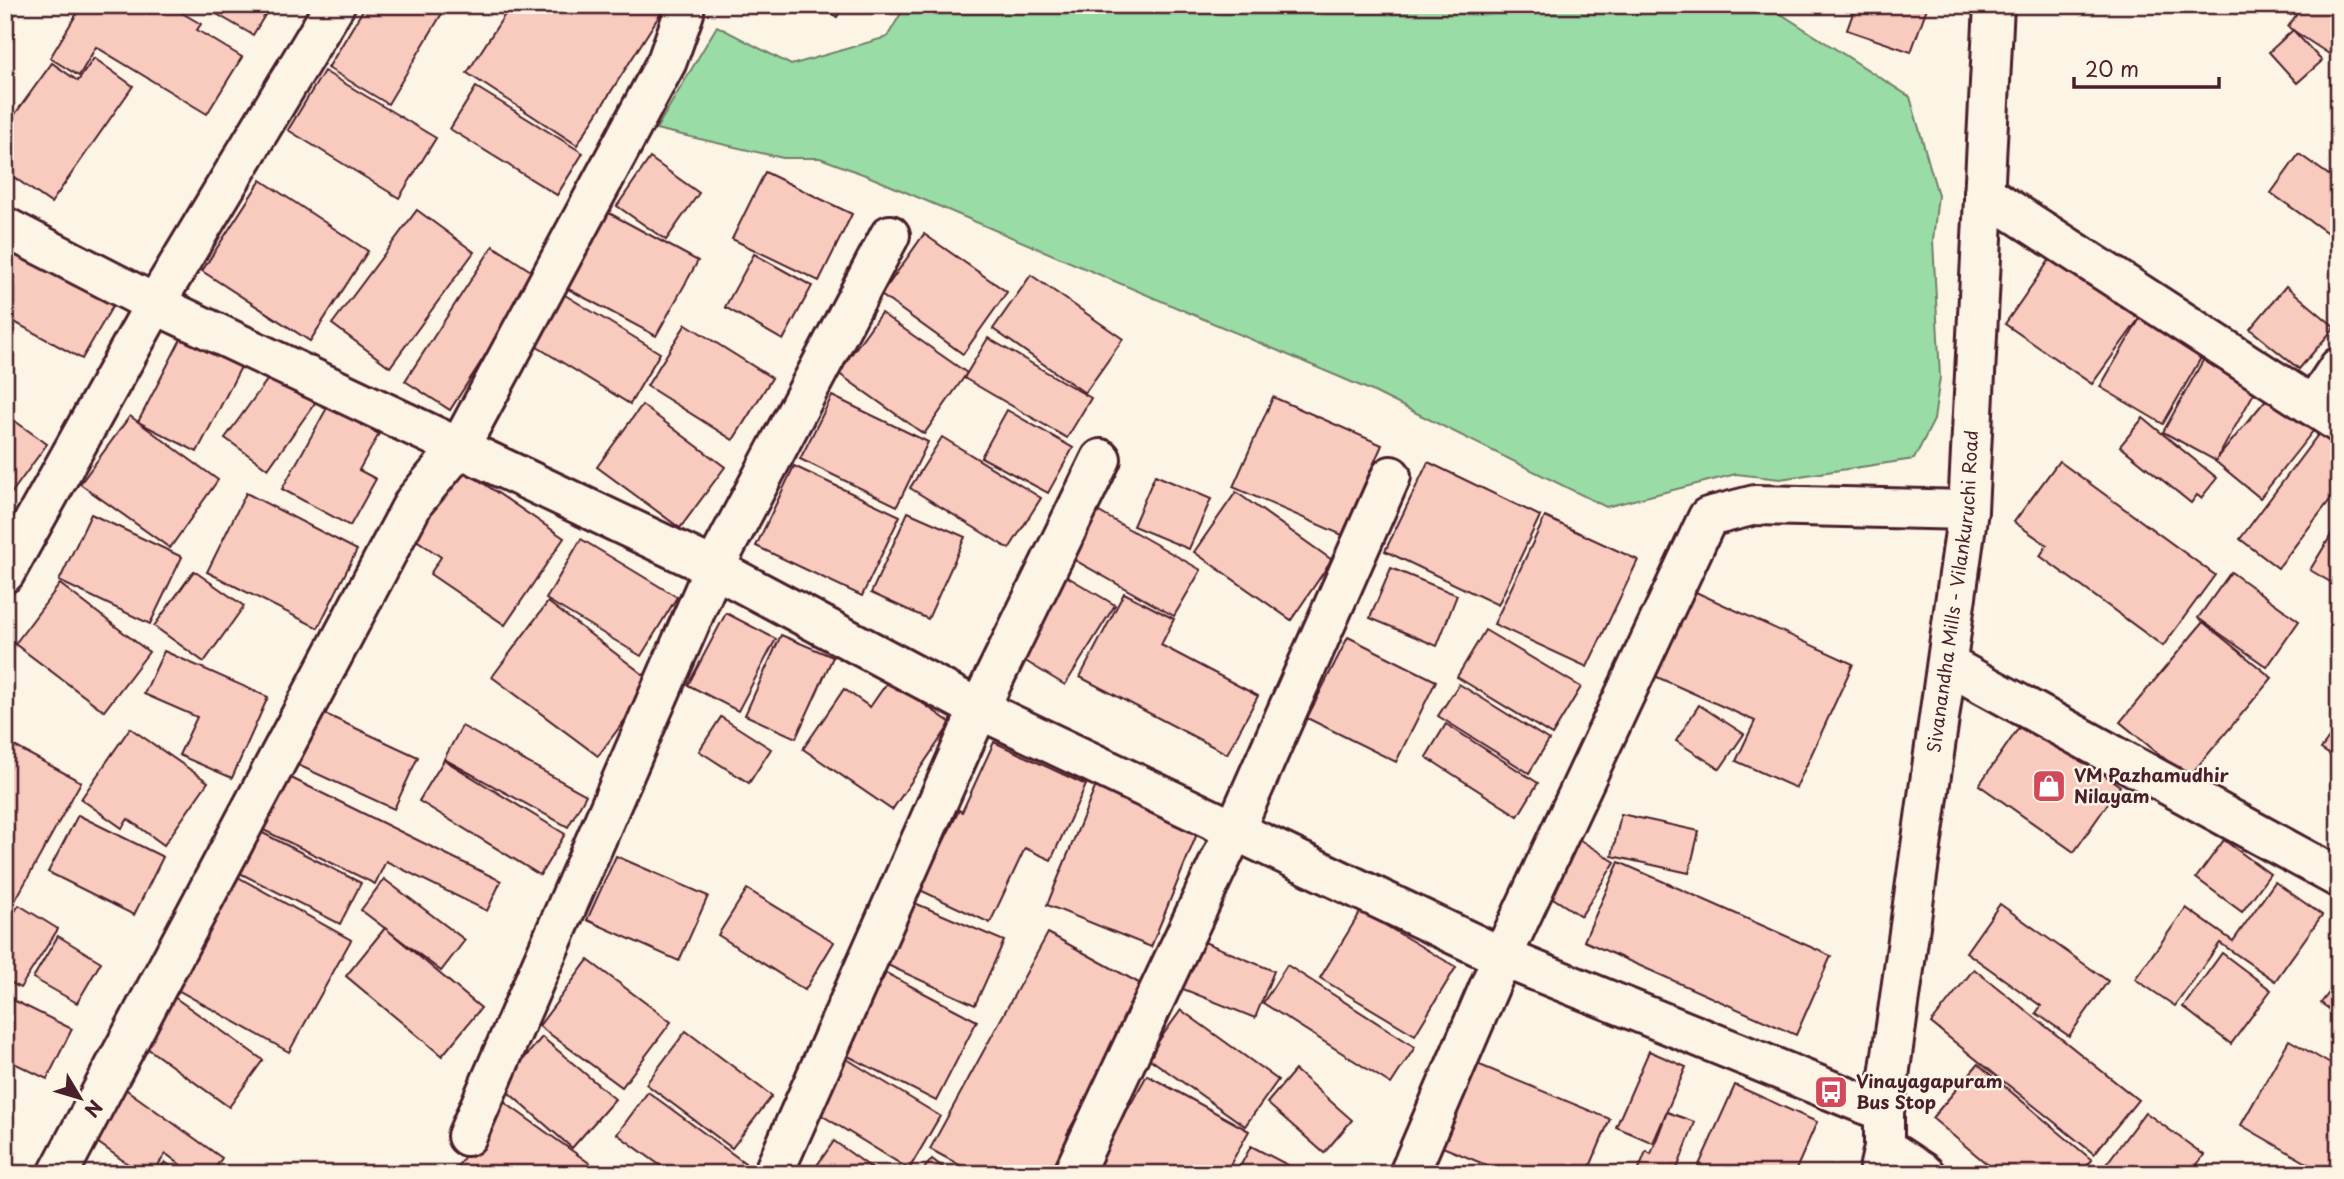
<svg xmlns="http://www.w3.org/2000/svg" width="2344" height="1179" viewBox="0 0 2344 1179" font-family="'Playpen Sans',sans-serif">
<style>
.green{fill:#9adca6;stroke:#727e68;stroke-width:2}
.building{fill:#f9cabe;stroke:#4a1f2b;stroke-width:2}
.lines{fill:none;stroke-linecap:round;stroke-linejoin:round}
.minor-casing{stroke:#4a1f2b;stroke-width:44}
.secondary-casing{stroke:#4a1f2b;stroke-width:44}
.minor{stroke:#fcf5e5;stroke-width:38}
.secondary{stroke:#fcf5e5;stroke-width:38}
.labels{text-anchor:middle;stroke-width:5;stroke-linejoin:round;paint-order:stroke}
.street-label{font-size:18px;fill:#4a1f2b;stroke:#fcf5e5}
.poi-label{font-size:18px;font-weight:bold;fill:#4a1f2b;stroke:#fcf5e5;text-anchor:start}
</style>
<rect width="100%" height="100%" fill="#fcf5e5"/>
<filter id="ink" filterUnits="userSpaceOnUse"><feTurbulence type="fractalNoise" baseFrequency=".0143" numOctaves="2"/><feDisplacementMap in="SourceGraphic" scale="14" xChannelSelector="R" yChannelSelector="G"/><feConvolveMatrix kernelMatrix="1 2 1 2 8 2 1 2 1" color-interpolation-filters="sRGB"/></filter>
<g filter="url(#ink)">
<polygon class="green" points="906,5 1767,5 1910,97 1938,195 1933,240 1940,377 1934,420 1914,459 1780,479 1736,474 1606,507 1370,390 868,176 820,158 783,158 656,129 717,26 791,65 887,37"/>
<g class="building">
<polygon points="82,5 168,5 201,24 197,30 242,57 207,114 96,47 79,76 50,58"/>
<polygon points="201,5 271,5 253,35"/>
<polygon points="366,5 447,5 388,104 328,68"/>
<polygon points="511,5 666,5 577,145 467,73"/>
<polygon points="818,5 844,5 837,17"/>
<polygon points="1856,5 1928,5 1911,52 1847,30"/>
<polygon points="2277,5 2298,5 2291,15"/>
<polygon points="2303,5 2339,5 2339,40 2329,54 2288,27"/>
<polygon points="2293,30 2322,61 2297,83 2269,52"/>
<polygon points="2339,55 2339,70 2332,65"/>
<polygon points="94,58 133,86 51,203 5,171 5,128 52,63 78,81"/>
<polygon points="324,71 436,138 399,198 288,130"/>
<polygon points="476,87 583,153 557,195 450,129"/>
<polygon points="2299,154 2336,180 2339,175 2339,241 2271,193"/>
<polygon points="650,158 699,193 666,240 617,206"/>
<polygon points="765,172 852,214 819,281 732,239"/>
<polygon points="261,180 368,251 310,341 202,271"/>
<polygon points="598,207 698,261 656,336 557,283"/>
<polygon points="417,210 474,252 390,367 332,324"/>
<polygon points="924,234 1007,292 963,354 881,295"/>
<polygon points="5,240 116,300 82,359 5,317"/>
<polygon points="493,246 537,275 450,410 405,381"/>
<polygon points="754,254 812,286 783,340 725,307"/>
<polygon points="2053,255 2141,316 2092,384 2005,324"/>
<polygon points="1031,275 1123,339 1085,393 993,329"/>
<polygon points="2286,286 2335,327 2299,369 2250,329"/>
<polygon points="560,292 660,353 630,404 529,342"/>
<polygon points="881,313 967,373 924,434 838,373"/>
<polygon points="2143,313 2206,349 2163,424 2100,387"/>
<polygon points="686,324 772,378 733,440 647,386"/>
<polygon points="183,335 242,365 197,452 138,422"/>
<polygon points="988,338 1091,398 1067,438 964,378"/>
<polygon points="2206,355 2259,384 2216,461 2163,432"/>
<polygon points="273,372 315,403 268,469 225,438"/>
<polygon points="2273,391 2317,426 2260,498 2215,461"/>
<polygon points="832,396 928,442 897,506 800,459"/>
<polygon points="1273,397 1382,445 1342,535 1233,487"/>
<polygon points="642,405 725,467 680,528 597,467"/>
<polygon points="328,406 379,434 359,470 376,479 350,526 282,489"/>
<polygon points="1007,410 1073,448 1048,493 981,457"/>
<polygon points="5,414 47,444 5,502"/>
<polygon points="130,416 218,480 170,548 80,484"/>
<polygon points="2143,418 2217,478 2201,498 2197,495 2191,503 2120,446"/>
<polygon points="2323,428 2339,440 2339,488 2278,568 2240,539"/>
<polygon points="942,437 1041,498 1009,549 910,488"/>
<polygon points="2059,461 2215,575 2163,646 2040,556 2047,545 2014,522"/>
<polygon points="452,462 564,538 505,625 430,574 441,557 405,532"/>
<polygon points="1428,462 1540,516 1498,605 1385,551"/>
<polygon points="794,466 900,516 862,596 756,546"/>
<polygon points="1155,475 1211,499 1189,549 1133,526"/>
<polygon points="1236,492 1332,560 1291,620 1194,552"/>
<polygon points="246,493 357,550 318,628 207,572"/>
<polygon points="1092,508 1201,570 1174,616 1066,555"/>
<polygon points="908,512 965,537 928,619 871,593"/>
<polygon points="91,514 182,557 150,624 59,581"/>
<polygon points="1545,517 1638,560 1587,667 1494,624"/>
<polygon points="2339,522 2339,587 2310,570"/>
<polygon points="581,539 677,597 641,656 546,599"/>
<polygon points="1391,568 1457,595 1437,646 1370,618"/>
<polygon points="194,571 244,606 204,662 154,626"/>
<polygon points="2231,572 2299,621 2267,667 2198,618"/>
<polygon points="1066,576 1115,605 1065,685 1017,656"/>
<polygon points="60,584 149,652 104,711 15,644"/>
<polygon points="1687,588 1853,664 1796,788 1736,761 1755,721 1648,673"/>
<polygon points="1124,593 1174,619 1161,645 1258,696 1227,754 1080,677"/>
<polygon points="548,602 653,682 598,756 492,677"/>
<polygon points="726,613 776,639 738,711 688,685"/>
<polygon points="2203,622 2272,678 2188,778 2120,722"/>
<polygon points="1485,630 1581,687 1552,735 1457,677"/>
<polygon points="781,635 833,657 796,738 745,715"/>
<polygon points="1348,637 1436,681 1396,762 1307,718"/>
<polygon points="164,651 268,697 232,778 179,755 197,717 144,694"/>
<polygon points="889,680 951,723 892,810 803,749 844,689 870,707"/>
<polygon points="1459,684 1549,740 1529,773 1438,716"/>
<polygon points="1699,705 1744,734 1720,769 1676,741"/>
<polygon points="323,713 418,757 394,809 298,765"/>
<polygon points="721,717 771,749 749,783 699,751"/>
<polygon points="2025,719 2120,786 2074,852 1979,785"/>
<polygon points="1446,724 1538,783 1518,816 1426,757"/>
<polygon points="2339,724 2339,761 2321,749"/>
<polygon points="462,726 586,795 568,827 444,759"/>
<polygon points="130,728 208,782 164,845 128,819 122,828 81,799"/>
<polygon points="5,741 81,782 5,919"/>
<polygon points="994,742 1086,785 1051,860 1025,848 990,923 920,890 959,810 962,812"/>
<polygon points="444,760 565,834 540,875 419,801"/>
<polygon points="279,772 501,881 487,911 386,861 375,884 253,825"/>
<polygon points="1097,783 1201,824 1151,947 1047,905"/>
<polygon points="1621,814 1699,831 1689,873 1612,856"/>
<polygon points="78,815 163,857 134,915 48,872"/>
<polygon points="247,825 361,883 340,924 226,866"/>
<polygon points="1580,840 1615,862 1581,916 1545,893"/>
<polygon points="2224,840 2270,874 2242,912 2196,878"/>
<polygon points="616,856 708,896 679,961 587,920"/>
<polygon points="1619,862 1831,956 1796,1035 1584,941"/>
<polygon points="229,872 351,940 289,1052 167,984"/>
<polygon points="384,879 465,940 441,971 361,910"/>
<polygon points="2275,882 2322,915 2275,981 2220,943 2175,1006 2135,979 2186,908 2233,941"/>
<polygon points="747,889 834,942 805,990 718,935"/>
<polygon points="910,901 1004,941 975,1005 883,963"/>
<polygon points="2000,904 2108,981 2069,1036 2036,1013 2041,1006 1966,952"/>
<polygon points="19,905 58,929 20,988 5,979 5,927"/>
<polygon points="1361,911 1456,967 1415,1035 1320,978"/>
<polygon points="385,928 481,1008 442,1056 346,976"/>
<polygon points="1048,933 1148,988 1067,1134 1076,1138 1056,1174 976,1174 930,1149"/>
<polygon points="58,936 101,962 77,1003 33,978"/>
<polygon points="1197,939 1274,971 1255,1018 1178,987"/>
<polygon points="2222,953 2271,990 2231,1044 2183,1007"/>
<polygon points="588,960 671,1022 622,1087 539,1026"/>
<polygon points="1287,965 1415,1047 1391,1084 1263,1003"/>
<polygon points="1974,969 2138,1100 2094,1154 1931,1023"/>
<polygon points="886,973 977,1021 936,1101 844,1054"/>
<polygon points="2339,980 2339,1016 2321,1003"/>
<polygon points="5,996 72,1029 47,1079 10,1061 5,1070"/>
<polygon points="174,997 263,1060 229,1107 140,1043"/>
<polygon points="1181,1010 1278,1080 1245,1126 1147,1057"/>
<polygon points="686,1031 772,1096 732,1148 646,1084"/>
<polygon points="542,1037 615,1099 572,1148 501,1086"/>
<polygon points="2289,1040 2339,1069 2339,1174 2326,1174 2241,1125"/>
<polygon points="1649,1051 1686,1067 1653,1143 1616,1127"/>
<polygon points="837,1053 940,1116 909,1169 805,1105"/>
<polygon points="1475,1063 1610,1119 1587,1174 1508,1174 1440,1146"/>
<polygon points="1978,1064 2092,1160 2080,1174 1999,1174 1932,1118"/>
<polygon points="1295,1070 1352,1120 1324,1153 1267,1103"/>
<polygon points="1147,1075 1249,1131 1225,1174 1109,1174 1096,1166"/>
<polygon points="117,1083 222,1158 211,1174 193,1174 166,1154 151,1174 142,1174 83,1132"/>
<polygon points="1735,1085 1817,1122 1794,1174 1695,1174"/>
<polygon points="648,1092 745,1163 737,1174 672,1174 617,1134"/>
<polygon points="504,1102 599,1170 596,1174 465,1174 457,1167"/>
<polygon points="1667,1112 1695,1122 1675,1174 1637,1174 1646,1151 1651,1154"/>
<polygon points="2145,1112 2204,1155 2190,1174 2099,1174"/>
<polygon points="834,1141 880,1174 811,1174"/>
<polygon points="1251,1146 1305,1174 1236,1174"/>
<polygon points="932,1159 952,1174 920,1174"/>
<polygon points="165,1162 181,1174 156,1174"/>
</g>
<g class="lines">
<g class="minor-casing">
<g id="minor">
<polyline points="1984,193 2339,423"/>
<polyline points="5,227 155,304 714,568 979,709 1502,957 1884,1112"/>
<polyline points="2313,406 2339,367"/>
<polyline points="5,573 155,304 335,5"/>
<polyline points="1948,665 2339,878"/>
<polyline points="467,1136 714,568 890,235"/>
<polyline points="1884,1147 1925,1174"/>
<polyline points="58,1174 414,502 459,448 667,61 684,13 684,5"/>
<polyline points="773,1174 979,709 1101,459"/>
<polyline points="1073,1174 1235,829 1391,476"/>
<polyline points="1409,1174 1502,957 1708,517 1755,505 1968,510"/>
</g>
</g>
<g class="secondary-casing">
<g id="secondary">
<path id="s1" d="M 1878,1174 L 1884,1147 L 1884,1112 L 1968,510 L 1994,5"/>
</g>
</g>
<use href="#minor" class="minor"/>
<use href="#secondary" class="secondary"/>
</g>
</g>
<defs>
<g id="shop-square" transform="scale(1.75)"><rect x="-9" y="-9" width="18" height="18" rx="4" fill="#d1495b" stroke="#fcf5e5"/><path d="M-5-2.5h2.3a2.7 3.5 0 0 1 5.4 0H5L5.5 6h-11ZM-1.5-2.5h3a1.5 2.3 0 0 0-3 0Z" fill="#fff"/></g>
<g id="bus-square" transform="scale(1.75)"><rect x="-9" y="-9" width="18" height="18" rx="4" fill="#d1495b" stroke="#fcf5e5"/><path d="M-5-6H5V4H4V6H2V4H-2V6H-4V4H-5ZM-3.5-4V0h7V-4ZM-3.5 1.2v1.5H-2V1.2ZM2 1.2v1.5H3.5V1.2Z" fill="#fff"/></g>
</defs>
<g fill-rule="evenodd">
<use href="#shop-square" x="2049" y="786"/>
<use href="#bus-square" x="1831" y="1092"/>
</g>
<g class="labels">
<g class="street-label">
<text dy="6" stroke="none"><textPath href="#s1" startOffset="588">Sivanandha Mills - Vilankuruchi Road</textPath></text>
</g>
<g class="poi-label">
<text x="2074" y="782">VM Pazhamudhir<tspan x="2074" dy="21">Nilayam</tspan></text>
<text x="1856" y="1088">Vinayagapuram<tspan x="1856" dy="21">Bus Stop</tspan></text>
</g>
</g>
<rect width="2344" height="1179" fill="none" stroke="#fcf5e5" stroke-width="28"/>
<rect x="14" y="14" width="2316" height="1151" fill="none" stroke="#4a1f2b" stroke-width="2.5" filter="url(#ink)"/>
<g transform="translate(80 1098) rotate(128)" stroke="#fcf5e5" stroke-width="5" paint-order="stroke">
<path d="M0-5L12 26L0 18L-12 26Z" fill="#4a1f2b"/>
<text y="-10" font-size="19" font-weight="bold" text-anchor="middle" fill="#4a1f2b">N</text>
</g>
<path d="M2074 77v10h145v-10" fill="none" stroke="#4a1f2b" stroke-width="3.5"/>
<text x="2085" y="77" font-size="21" fill="#4a1f2b" stroke="#fcf5e5" stroke-width="5" paint-order="stroke">20 m</text>
</svg>
